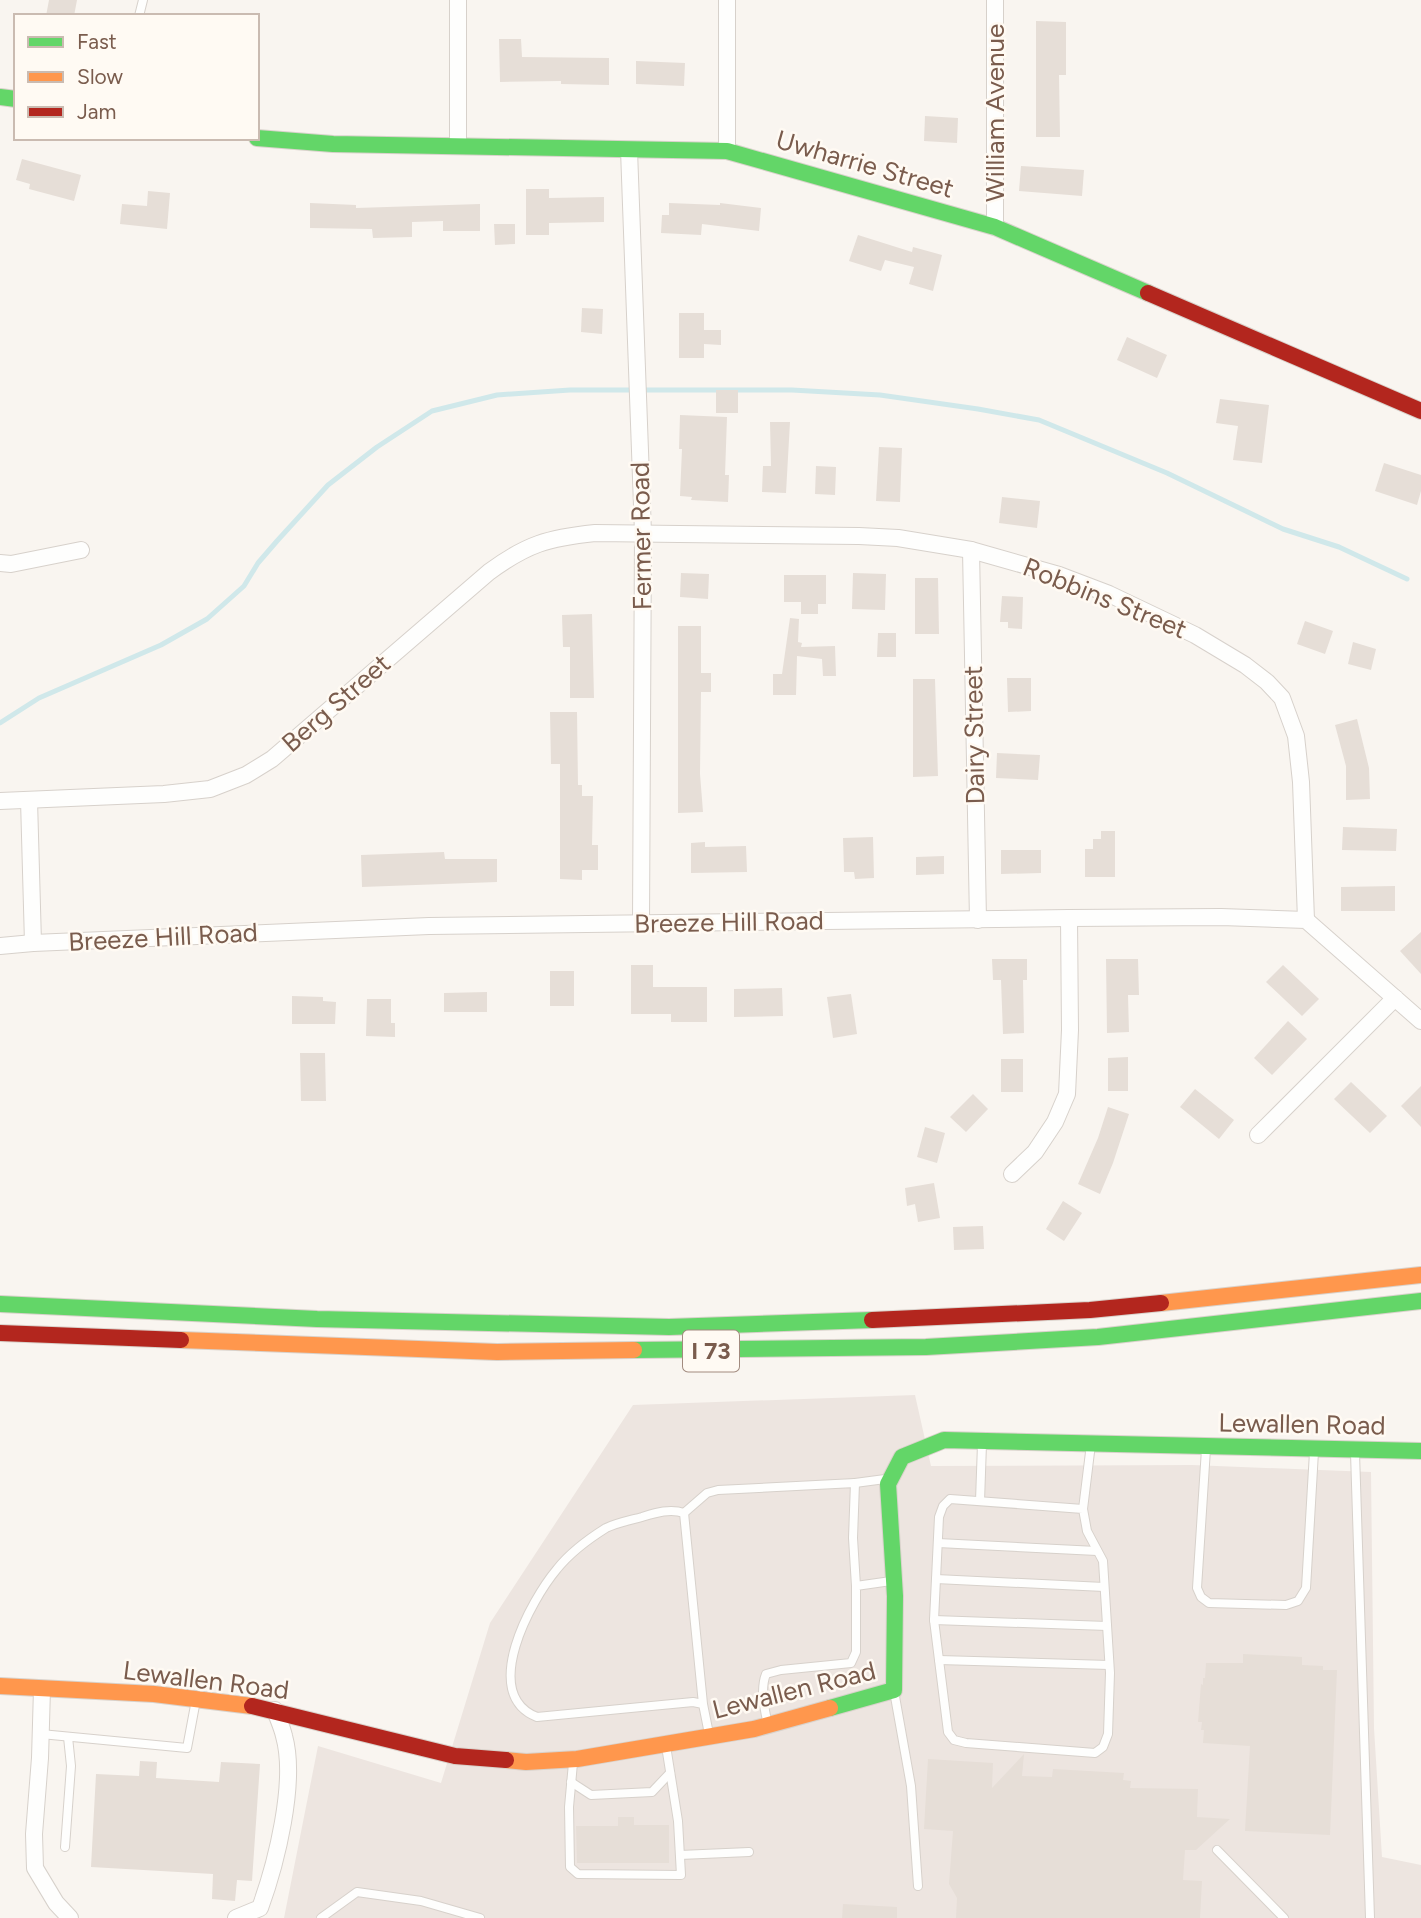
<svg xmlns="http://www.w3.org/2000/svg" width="1421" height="1918" viewBox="0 0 1421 1918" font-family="Figtree,sans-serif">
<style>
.industrial{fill:#ede5e0}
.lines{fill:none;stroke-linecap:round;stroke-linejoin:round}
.stream{stroke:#d0e8ea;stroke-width:5}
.building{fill:#e6ded7}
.lane-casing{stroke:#d7d1cb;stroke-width:10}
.street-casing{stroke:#d7d1cb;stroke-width:18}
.fast-casing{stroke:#d9d2cb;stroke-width:18}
.slow-casing{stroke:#d9d2cb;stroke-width:18}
.jam-casing{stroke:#d9d2cb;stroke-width:18}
.lane{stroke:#fefefd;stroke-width:8}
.street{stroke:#fefefd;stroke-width:16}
.fast{stroke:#63d668;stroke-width:16}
.slow{stroke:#ff974d;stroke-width:16}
.jam{stroke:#b3261e;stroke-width:16}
.labels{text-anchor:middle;stroke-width:5;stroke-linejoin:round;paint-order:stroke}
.shield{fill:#fffaf3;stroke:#a28b7f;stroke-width:2}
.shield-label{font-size:24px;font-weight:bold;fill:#7a5c4d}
.street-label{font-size:26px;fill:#7a5c4d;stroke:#fffaf3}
</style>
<rect width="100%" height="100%" fill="#f9f5f0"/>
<polygon class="industrial" points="915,1395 931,1466 1192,1465 1371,1472 1374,1728 1382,1857 1421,1865 1421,1918 284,1918 318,1746 441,1783 490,1623 633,1405"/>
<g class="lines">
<polyline class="stream" points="0,723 39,698 161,645 207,619 244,586 258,563 277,541 328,485 377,447 432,411 497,395 570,390 792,390 880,395 978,409 1039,420 1167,473 1283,529 1339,547 1407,579"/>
</g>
<g class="building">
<polygon points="49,0 77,0 74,16 46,16"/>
<polygon points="1036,21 1066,22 1066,75 1059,75 1060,137 1036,137"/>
<polygon points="499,39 521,39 522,57 609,58 609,85 561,84 561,81 500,82"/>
<polygon points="636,61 685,63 684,86 636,84"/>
<polygon points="925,116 958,118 957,143 924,141"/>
<polygon points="22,159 81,175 74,201 29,189 30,184 16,180"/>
<polygon points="1021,166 1084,170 1082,196 1019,191"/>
<polygon points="526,189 549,189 549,198 604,197 604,222 549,223 549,235 526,235"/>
<polygon points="148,191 170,193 167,229 120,224 122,204 147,206"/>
<polygon points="310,203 356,205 356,208 480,204 480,231 443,231 443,221 412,222 412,237 373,238 372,229 310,228"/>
<polygon points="669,203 720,205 720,203 761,208 759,231 702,224 701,235 661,233 662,215 669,215"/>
<polygon points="494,224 515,224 515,244 495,245"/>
<polygon points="858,235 912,252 913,247 942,255 933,291 909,284 914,267 885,260 881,271 849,261"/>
<polygon points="582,308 603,309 602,334 581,332"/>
<polygon points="679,313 704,313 704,330 721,330 721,345 704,344 704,358 679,358"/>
<polygon points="1127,337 1167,355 1157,378 1117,360"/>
<rect x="716" y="390" width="22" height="23"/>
<polygon points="1220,399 1269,405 1262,463 1233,460 1238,426 1216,423"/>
<polygon points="680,415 727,417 725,475 729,475 728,502 691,500 692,497 680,496 682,449 679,449"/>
<polygon points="770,422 790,422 786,493 762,492 763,466 771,466"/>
<polygon points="879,447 902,448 900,502 876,501"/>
<polygon points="1384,463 1421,475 1421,491 1417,505 1375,491"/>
<polygon points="816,466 836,467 835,495 815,494"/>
<polygon points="1002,497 1040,501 1037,528 999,523"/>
<polygon points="681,573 709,574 708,599 680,597"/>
<polygon points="853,573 886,574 885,610 852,609"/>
<polygon points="784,575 826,575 826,604 818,604 818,614 801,614 801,602 784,602"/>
<polygon points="915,578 938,578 939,634 915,634"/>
<polygon points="1002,596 1023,597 1022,629 1008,628 1008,622 1000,622"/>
<polygon points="592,614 594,698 570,698 570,647 563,647 562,615"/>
<polygon points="790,618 799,619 798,642 802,643 801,647 835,646 836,676 823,676 822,659 797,656 796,695 773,695 773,674 782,674"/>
<polygon points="1305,621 1333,631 1325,654 1297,644"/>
<polygon points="678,626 701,626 701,673 711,673 711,692 701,692 700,774 703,812 678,813"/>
<polygon points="878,633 896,633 896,657 877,657"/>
<polygon points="1353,642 1376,649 1371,670 1348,664"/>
<polygon points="1007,678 1031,678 1031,711 1008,712"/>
<polygon points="913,679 935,679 938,776 913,777"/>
<polygon points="550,712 577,712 578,785 582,785 582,796 593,796 592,845 598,845 598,870 582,870 582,880 560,879 560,764 551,764"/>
<polygon points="1357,719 1369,768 1370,799 1346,800 1346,766 1335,725"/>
<polygon points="997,753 1040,755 1038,780 996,778"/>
<polygon points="1343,827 1397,829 1396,851 1342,850"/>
<polygon points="1101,831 1115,831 1115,877 1085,877 1085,849 1093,849 1093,839 1101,839"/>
<polygon points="873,837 874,878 855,879 854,872 844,872 843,838"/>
<polygon points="705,842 705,847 746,846 747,872 691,873 691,843"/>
<polygon points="1001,850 1041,850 1041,873 1001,874"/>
<polygon points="444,852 445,859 497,859 497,882 362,887 361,855"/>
<polygon points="944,856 944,874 916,875 916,857"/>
<polygon points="1395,886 1395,911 1341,911 1341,887"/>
<polygon points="1421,932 1421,974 1400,951"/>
<polygon points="992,959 1027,959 1027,980 1023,980 1024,1033 1003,1034 1001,980 993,980"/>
<polygon points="1106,959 1138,959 1139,995 1128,995 1129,1032 1107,1033"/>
<polygon points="631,965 653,965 653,987 707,987 707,1022 671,1022 671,1014 631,1014"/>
<polygon points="1283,965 1319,999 1302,1016 1266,982"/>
<rect x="550" y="971" width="24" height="35"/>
<polygon points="782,988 783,1016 734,1017 734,989"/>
<polygon points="487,992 487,1012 444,1012 444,993"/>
<polygon points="851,994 857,1034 833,1038 827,997"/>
<polygon points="292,996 323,997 323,1001 336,1002 335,1024 292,1024"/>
<polygon points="367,999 391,999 391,1023 395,1023 395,1037 366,1036"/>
<polygon points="1288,1021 1307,1039 1272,1075 1254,1058"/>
<polygon points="300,1053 325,1053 326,1101 301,1101"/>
<polygon points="1128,1057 1128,1091 1108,1091 1108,1058"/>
<rect x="1001" y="1059" width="22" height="33"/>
<polygon points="1351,1082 1387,1116 1370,1133 1334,1099"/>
<polygon points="1421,1086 1421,1127 1401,1106"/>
<polygon points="1195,1089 1234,1120 1219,1139 1180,1107"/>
<polygon points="973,1094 988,1109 966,1132 950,1117"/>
<polygon points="1108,1107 1129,1114 1113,1163 1100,1194 1078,1184 1098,1138"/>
<polygon points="925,1127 945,1133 937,1163 917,1157"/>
<polygon points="934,1183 940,1218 918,1222 915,1204 907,1206 905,1188"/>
<polygon points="1063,1201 1082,1213 1064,1241 1046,1229"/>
<polygon points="983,1226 984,1249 954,1250 953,1227"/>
<polygon points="1243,1654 1302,1657 1302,1665 1323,1666 1323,1670 1337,1670 1330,1835 1245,1831 1250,1746 1203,1743 1204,1730 1201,1730 1202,1722 1198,1722 1201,1684 1203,1685 1203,1678 1205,1678 1206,1663 1243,1663"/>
<polygon points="1024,1754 1022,1776 1052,1777 1053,1769 1124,1773 1123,1780 1131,1781 1130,1788 1198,1789 1197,1817 1230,1819 1196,1850 1185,1850 1183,1880 1202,1881 1200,1918 956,1918 957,1898 949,1884 953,1831 924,1829 928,1759 993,1763 992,1788"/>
<polygon points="140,1761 157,1762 156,1778 219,1782 221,1762 260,1764 252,1881 237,1880 235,1901 212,1899 213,1874 91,1867 96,1774 139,1776"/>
<polygon points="618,1817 634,1817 634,1825 669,1825 669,1863 577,1863 576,1826 618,1826"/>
<polygon points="843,1904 897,1907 897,1918 842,1918"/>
</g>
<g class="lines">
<g class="lane-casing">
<g id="lane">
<polyline points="139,16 143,0"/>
<polyline points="1206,1449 1197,1588 1201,1597 1209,1603 1286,1605 1298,1601 1306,1588 1314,1452"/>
<polyline points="1355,1453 1370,1918"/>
<polyline points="855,1483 885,1479"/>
<polyline points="980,1501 982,1444"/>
<polyline points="1083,1509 950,1499 943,1506 939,1517 934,1620 948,1732 954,1740 966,1743 1095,1753 1103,1747 1108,1734 1110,1673 1103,1561 1087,1531 1083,1509 1091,1444"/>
<polyline points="684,1513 707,1493 718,1490 855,1483 853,1538 856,1586"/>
<polyline points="938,1543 1097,1551"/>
<polyline points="936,1579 1104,1587"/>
<polyline points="934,1620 1107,1626"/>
<polyline points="939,1660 1109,1665"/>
<polyline points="894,1691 911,1786 918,1886"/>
<path d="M 703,1704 L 684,1513 C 670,1508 655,1513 642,1517 C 631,1520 616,1523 606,1528 C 590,1538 569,1554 557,1569 C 531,1600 479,1694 537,1717 L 693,1702 L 703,1704 L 709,1734"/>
<path d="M 768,1724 C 764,1709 760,1689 766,1674 L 781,1670 L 851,1663 L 856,1652 L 856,1586 L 891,1581"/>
<polyline points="41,1734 187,1748 196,1700"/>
<polyline points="573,1763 569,1807 570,1867 578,1874 681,1875 678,1821 666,1746"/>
<polyline points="571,1782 591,1795 652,1792 670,1773"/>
<polyline points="65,1847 71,1766 68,1737"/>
<polyline points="1217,1850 1284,1918"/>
<polyline points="680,1855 749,1852"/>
<polyline points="321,1918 357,1892 421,1901 480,1918"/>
</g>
</g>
<g class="street-casing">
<g id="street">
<polyline points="727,0 727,151"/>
<polyline points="995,0 995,227"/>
<polyline points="458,146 458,0"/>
<polyline points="629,150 643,533 641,923"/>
<polyline points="971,550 978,920"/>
<polyline points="0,563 11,564 81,550"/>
<polyline points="29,800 33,943"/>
<path d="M 0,801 L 164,794 L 210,789 L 246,775 L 272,759 L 489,572 C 527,544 548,538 595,533 L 859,536 L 898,538 L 971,550 L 1059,575 L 1109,594 L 1195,635 L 1245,665 L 1267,682 L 1282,698 L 1296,736 L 1301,782 L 1306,920"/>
<polyline points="0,946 33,943 429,926 1069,918 1221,917 1306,920 1421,1021"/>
<polyline points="1258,1135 1395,998"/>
<polyline points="1012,1174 1035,1152 1055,1122 1067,1094 1070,1030 1069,918"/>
<polyline points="42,1689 40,1758 34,1834 35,1868 56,1903 70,1918"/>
<path d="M 236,1918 L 260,1908 C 276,1864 297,1782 284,1736 C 282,1727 278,1719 275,1710"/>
</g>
</g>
<g class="fast-casing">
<g id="fast">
<polyline points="0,97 16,99"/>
<polyline points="257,138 333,144 727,151 995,227 1148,293"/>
<polyline points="0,1304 317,1319 669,1327 872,1320"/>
<polyline points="634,1350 926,1347 1098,1337 1421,1301"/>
<polyline points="830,1708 894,1690 895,1596 888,1484 902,1457 944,1440 1421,1451"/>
</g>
</g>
<g class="slow-casing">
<g id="slow">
<polyline points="1161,1303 1421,1275"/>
<polyline points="181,1340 497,1352 634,1350"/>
<polyline points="0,1686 154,1694 252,1706"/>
<polyline points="506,1760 526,1762 577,1759 754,1729 830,1708"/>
</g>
</g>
<g class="jam-casing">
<g id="jam">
<polyline points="1148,293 1421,411"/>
<polyline points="872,1320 1090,1310 1161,1303"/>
<polyline points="0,1333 181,1340"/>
<polyline points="252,1706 455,1756 506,1760"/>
</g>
</g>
<use href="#lane" class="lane"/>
<use href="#street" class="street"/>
<use href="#fast" class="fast"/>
<use href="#slow" class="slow"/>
<use href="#jam" class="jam"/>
</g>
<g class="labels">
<rect class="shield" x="683" y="1330.5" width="56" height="41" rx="5"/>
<g class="shield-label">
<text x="711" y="1359">I 73</text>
</g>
<g class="street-label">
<text transform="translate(995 113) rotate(-90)" y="9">William Avenue</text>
<text transform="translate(865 164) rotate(16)" y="9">Uwharrie Street</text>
<text transform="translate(641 536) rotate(-91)" y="9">Fermer Road</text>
<text transform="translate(1105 598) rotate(22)" y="9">Robbins Street</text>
<text transform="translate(336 703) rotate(-41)" y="9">Berg Street</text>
<text transform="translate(974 735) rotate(-91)" y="9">Dairy Street</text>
<text transform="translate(729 922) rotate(-1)" y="9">Breeze Hill Road</text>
<text transform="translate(163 937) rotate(-3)" y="9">Breeze Hill Road</text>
<text transform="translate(1302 1424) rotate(1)" y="9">Lewallen Road</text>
<text transform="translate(206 1680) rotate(7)" y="9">Lewallen Road</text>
<text transform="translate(794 1690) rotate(-14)" y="9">Lewallen Road</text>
</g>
</g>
<rect x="14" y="14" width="245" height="126" fill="#fffaf3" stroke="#cabbb1" stroke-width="2"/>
<rect x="28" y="37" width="35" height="10" fill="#63d668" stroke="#cabbb1" stroke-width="2"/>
<text x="77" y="49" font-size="21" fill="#7a5c4d">Fast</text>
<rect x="28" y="72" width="35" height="10" fill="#ff974d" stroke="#cabbb1" stroke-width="2"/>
<text x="77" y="84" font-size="21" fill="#7a5c4d">Slow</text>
<rect x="28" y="107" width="35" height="10" fill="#b3261e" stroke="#cabbb1" stroke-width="2"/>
<text x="77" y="119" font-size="21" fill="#7a5c4d">Jam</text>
</svg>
